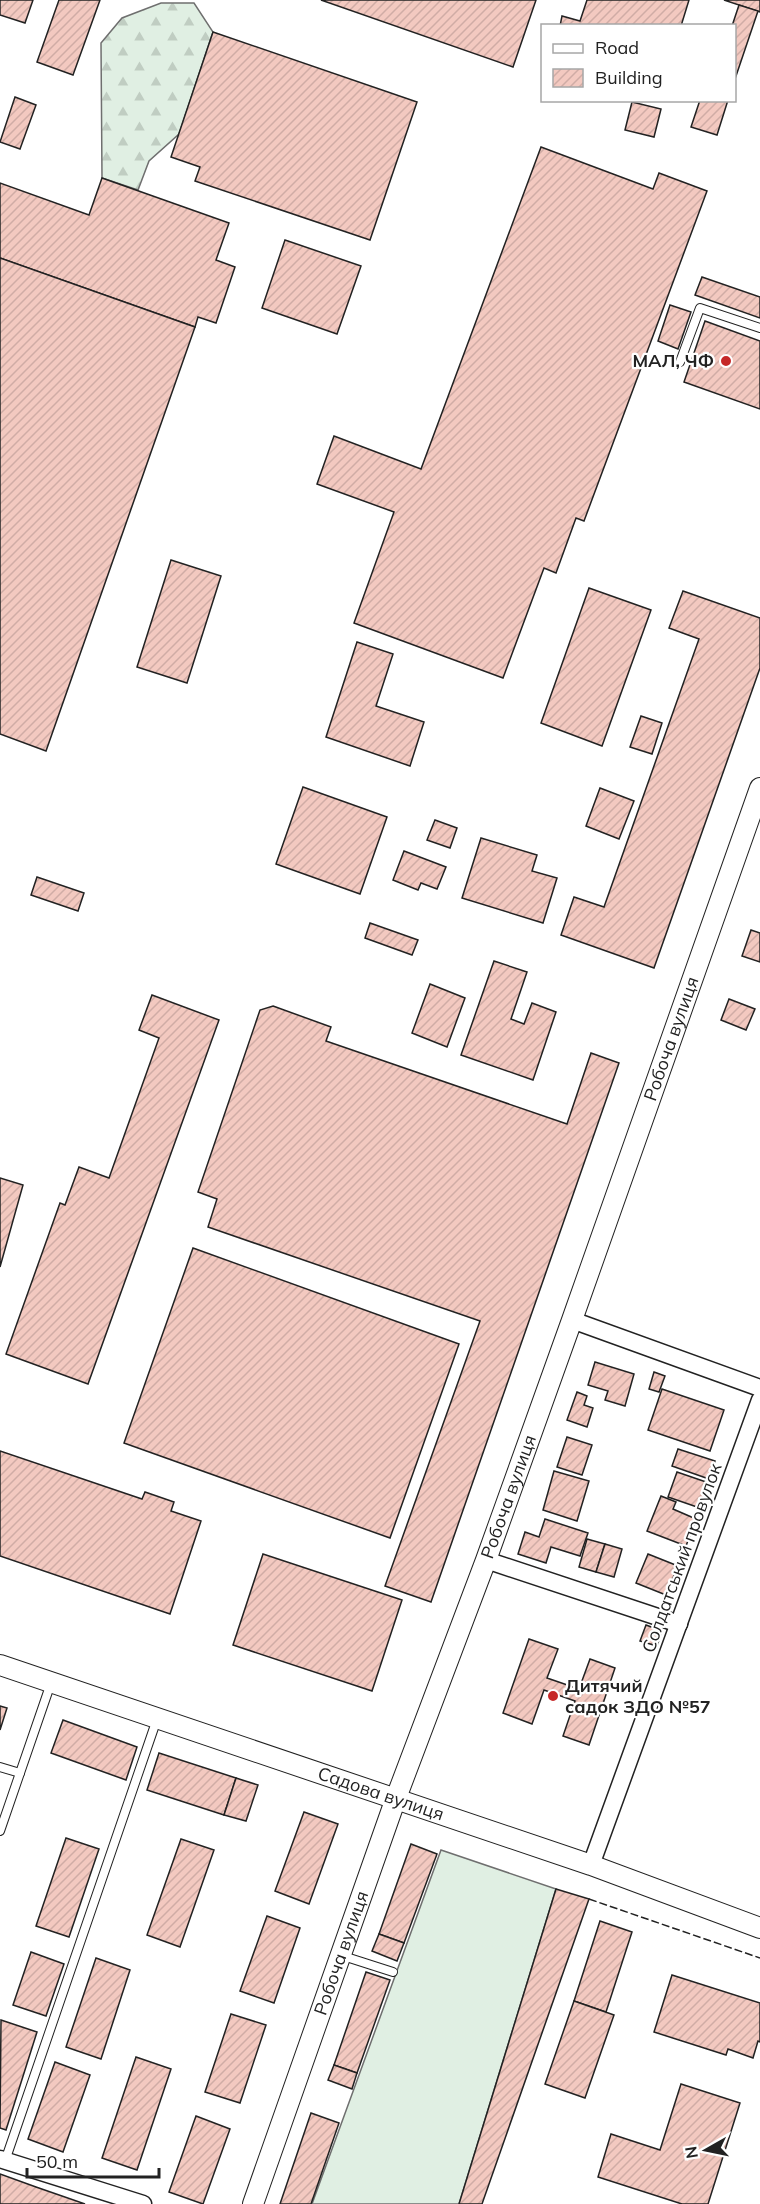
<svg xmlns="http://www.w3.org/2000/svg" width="760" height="2204" viewBox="0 0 760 2204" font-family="Mulish,sans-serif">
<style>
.forest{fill:url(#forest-firs);stroke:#6f6f6f;stroke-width:1.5}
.garden{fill:#e0efe3;stroke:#6f6f6f;stroke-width:1.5}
.building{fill:url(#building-hatch);stroke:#222;stroke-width:1.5}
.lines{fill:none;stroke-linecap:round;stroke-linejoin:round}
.service-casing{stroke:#222;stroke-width:10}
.minor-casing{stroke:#222;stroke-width:19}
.tertiary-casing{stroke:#222;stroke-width:22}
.service{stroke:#fff;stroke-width:8}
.minor{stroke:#fff;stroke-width:16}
.tertiary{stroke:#fff;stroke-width:20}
.fence{stroke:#222;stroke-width:1.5;stroke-dasharray:8 3;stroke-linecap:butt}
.poi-dot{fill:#c62828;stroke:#fff;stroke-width:2}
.labels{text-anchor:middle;stroke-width:4.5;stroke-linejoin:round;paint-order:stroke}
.poi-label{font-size:18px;font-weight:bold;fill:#222;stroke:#fff;text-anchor:end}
.street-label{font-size:18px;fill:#222;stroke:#fff}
</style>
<defs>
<pattern id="forest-firs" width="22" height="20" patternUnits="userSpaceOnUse" patternTransform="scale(1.5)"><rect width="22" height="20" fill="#e0efe3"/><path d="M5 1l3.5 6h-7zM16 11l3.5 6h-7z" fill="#c0cdc2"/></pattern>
<pattern id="building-hatch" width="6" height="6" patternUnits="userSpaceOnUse" patternTransform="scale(1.5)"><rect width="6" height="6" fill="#f3c9c0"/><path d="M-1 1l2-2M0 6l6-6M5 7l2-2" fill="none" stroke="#d0aca5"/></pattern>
</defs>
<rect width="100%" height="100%" fill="#fff"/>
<polygon class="forest" points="161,3 194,3 213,32 179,134 149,161 138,190 102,178 101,43 122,18"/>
<polygon class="garden" points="441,1850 556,1889 459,2204 312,2204"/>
<g class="building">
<polygon points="0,0 33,0 25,23 0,15"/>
<polygon points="59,0 100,0 73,75 37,62"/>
<polygon points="321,0 536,0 513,67"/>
<polygon points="587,0 689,0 681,26 560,26 562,16 580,21"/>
<polygon points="724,0 760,0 760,12"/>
<polygon points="739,5 758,11 735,79 734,26 732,26"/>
<polygon points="213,32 417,102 370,240 195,181 200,167 171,157"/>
<polygon points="15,97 36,105 20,149 0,142"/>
<polygon points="700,100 728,100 717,135 691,127"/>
<polygon points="632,102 661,109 654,137 625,130"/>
<polygon points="541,147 653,189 659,173 707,191 584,521 576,518 556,573 544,568 503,678 354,623 394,512 317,484 334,436 421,469"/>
<polygon points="102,178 229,223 216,260 235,267 216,323 198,317 195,327 0,258 0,183 89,215"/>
<polygon points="285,240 361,266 337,334 262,308"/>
<polygon points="0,258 195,327 46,751 0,734"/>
<polygon points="702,277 760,297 760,318 695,295"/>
<polygon points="670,305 691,312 678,349 658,341"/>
<polygon points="705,321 760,341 760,409 684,382"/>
<polygon points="171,560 221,576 187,683 137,667"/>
<polygon points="589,588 651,610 602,746 541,723"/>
<polygon points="683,591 760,618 760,668 654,968 561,935 574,897 604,907 699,639 669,628"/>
<polygon points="357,642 393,654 376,706 424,722 410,766 326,737"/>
<polygon points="641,716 662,723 652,754 630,747"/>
<polygon points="303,787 387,817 360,894 276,864"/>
<polygon points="600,788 634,801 619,839 586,826"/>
<polygon points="435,820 457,828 450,848 427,840"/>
<polygon points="481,838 537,855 532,871 557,878 543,923 462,898"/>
<polygon points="404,851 446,867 437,889 421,883 418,890 393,880"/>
<polygon points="37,877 84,893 78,911 31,895"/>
<polygon points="370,923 418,940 412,955 365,938"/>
<polygon points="751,930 760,933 760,962 742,956"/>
<polygon points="494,961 527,972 511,1019 524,1024 532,1003 556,1012 533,1080 461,1055"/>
<polygon points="430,984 465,998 447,1047 412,1033"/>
<polygon points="152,995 219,1020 88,1384 6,1354 60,1203 65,1205 79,1167 109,1178 159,1038 139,1030"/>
<polygon points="729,999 755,1009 746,1030 721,1020"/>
<polygon points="273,1006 331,1027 326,1041 567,1124 591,1053 619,1063 431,1602 385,1586 480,1321 208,1227 217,1199 198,1192 260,1010"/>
<polygon points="0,1178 23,1185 0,1267"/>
<polygon points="193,1248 459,1344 390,1538 124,1443"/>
<polygon points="595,1362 634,1374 625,1406 605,1400 608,1391 588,1385"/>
<polygon points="654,1372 665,1376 659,1392 649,1389"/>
<polygon points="662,1389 724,1410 710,1451 648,1430"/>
<polygon points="577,1392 587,1396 584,1405 593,1408 587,1427 567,1420"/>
<polygon points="567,1437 592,1445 582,1475 557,1467"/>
<polygon points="678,1449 715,1461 709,1479 672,1466"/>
<polygon points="0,1451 142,1499 145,1492 174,1502 171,1511 201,1521 170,1614 0,1556"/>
<polygon points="554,1471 589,1481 577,1521 543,1510"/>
<polygon points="677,1472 709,1483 700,1508 668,1497"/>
<polygon points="661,1496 676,1502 673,1509 696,1519 686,1546 647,1531"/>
<polygon points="545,1519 588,1533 580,1556 551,1547 546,1563 518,1554 525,1532 539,1537"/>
<polygon points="587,1539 605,1544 596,1572 579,1567"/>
<polygon points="605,1544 622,1549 614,1577 596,1572"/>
<polygon points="263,1554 402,1600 372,1691 233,1645"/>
<polygon points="648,1554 678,1566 666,1595 636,1583"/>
<polygon points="646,1625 662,1631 657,1646 640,1641"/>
<polygon points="529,1639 558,1649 547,1678 579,1689 590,1659 615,1668 589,1745 563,1736 575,1701 544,1690 532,1724 503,1713"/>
<polygon points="0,1706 7,1708 0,1730"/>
<polygon points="63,1720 137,1747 126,1780 51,1753"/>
<polygon points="159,1753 236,1778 224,1815 147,1790"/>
<polygon points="236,1778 258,1785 246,1821 224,1815"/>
<polygon points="304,1812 338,1824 309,1904 275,1891"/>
<polygon points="66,1838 99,1849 69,1937 36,1926"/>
<polygon points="181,1839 214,1850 180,1947 147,1935"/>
<polygon points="411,1844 437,1854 404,1943 379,1934"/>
<polygon points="556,1889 589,1899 482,2204 459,2204"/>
<polygon points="267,1916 300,1928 274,2003 240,1991"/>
<polygon points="600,1921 632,1932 606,2012 574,2001"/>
<polygon points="379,1934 404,1943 397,1961 372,1951"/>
<polygon points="31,1952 64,1964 46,2016 13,2005"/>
<polygon points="96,1958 130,1970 101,2059 66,2047"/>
<polygon points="366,1972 390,1980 357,2073 334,2065"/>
<polygon points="672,1975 760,2003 760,2042 758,2041 753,2058 728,2049 726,2055 654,2032"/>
<polygon points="574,2001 614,2015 585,2098 545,2084"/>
<polygon points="231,2014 266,2025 240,2103 205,2092"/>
<polygon points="1,2020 37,2032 6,2130 0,2128"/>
<polygon points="136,2057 171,2069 137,2170 102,2158"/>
<polygon points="55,2062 90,2075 63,2152 28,2139"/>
<polygon points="334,2065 357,2073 352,2089 328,2080"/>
<polygon points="681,2084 740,2103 708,2204 682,2204 598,2177 611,2134 660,2150"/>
<polygon points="311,2113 339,2123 311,2204 280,2204"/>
<polygon points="196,2116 230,2129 203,2204 169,2192"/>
<polygon points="0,2174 36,2187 85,2204 0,2204"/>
</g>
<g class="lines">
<g class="service-casing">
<g id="service">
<polyline points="680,362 700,308 760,328"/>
<polyline points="0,1767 20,1773"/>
<polyline points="0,1831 51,1683"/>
<polyline points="340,1955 393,1972"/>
<polyline points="5,2161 157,1719"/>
</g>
</g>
<g class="minor-casing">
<g id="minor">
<polyline points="572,1320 760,1388"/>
<polyline points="486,1560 679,1624"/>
<polyline points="591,1865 760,1400"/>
<polyline points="0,2159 143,2204"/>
</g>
</g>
<g class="tertiary-casing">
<g id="tertiary">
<path id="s1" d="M 0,1665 L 591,1865 L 760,1928"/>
<path id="s2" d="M 253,2204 L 396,1798 L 486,1560 L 572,1320 L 760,788"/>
</g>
</g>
<use href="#service" class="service"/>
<use href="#minor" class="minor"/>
<use href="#tertiary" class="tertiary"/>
<polyline class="fence" points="589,1899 760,1958"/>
</g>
<g class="poi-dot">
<circle cx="726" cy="361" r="6"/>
<circle cx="553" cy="1696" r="6"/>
</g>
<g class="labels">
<g class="poi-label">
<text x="714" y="367">МАЛ, ЧФ</text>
<text x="565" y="1692" text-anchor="start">Дитячий<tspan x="565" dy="21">садок ЗДО №57</tspan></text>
</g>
<g class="street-label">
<text dy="6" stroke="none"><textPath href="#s2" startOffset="1238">Робоча вулиця</textPath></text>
<text dy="6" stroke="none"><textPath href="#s2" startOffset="752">Робоча вулиця</textPath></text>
<text transform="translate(682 1558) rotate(-70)" y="6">Солдатський провулок</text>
<text dy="6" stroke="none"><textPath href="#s1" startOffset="402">Садова вулиця</textPath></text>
<text dy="6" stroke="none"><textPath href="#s2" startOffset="266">Робоча вулиця</textPath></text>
</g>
</g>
<rect x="541" y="24" width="195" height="78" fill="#ffffff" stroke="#a7a7a7" stroke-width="1.5"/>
<rect x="553" y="44" width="30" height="9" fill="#ffffff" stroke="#a7a7a7" stroke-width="1.5"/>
<text x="595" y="54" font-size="18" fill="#222222">Road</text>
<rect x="553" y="69" width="30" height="18" fill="url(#building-hatch)" stroke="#a7a7a7" stroke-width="1.5"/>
<text x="595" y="84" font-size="18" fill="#222222">Building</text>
<g transform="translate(706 2150) rotate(261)" stroke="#ffffff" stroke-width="4.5" paint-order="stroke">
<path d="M0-4.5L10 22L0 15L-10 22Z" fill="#222222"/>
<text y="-9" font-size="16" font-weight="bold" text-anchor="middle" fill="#222222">N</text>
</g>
<path d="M27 2168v9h132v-9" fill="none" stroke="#222222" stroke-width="3"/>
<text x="36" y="2168" font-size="18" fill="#222222" stroke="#ffffff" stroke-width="4.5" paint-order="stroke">50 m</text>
</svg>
